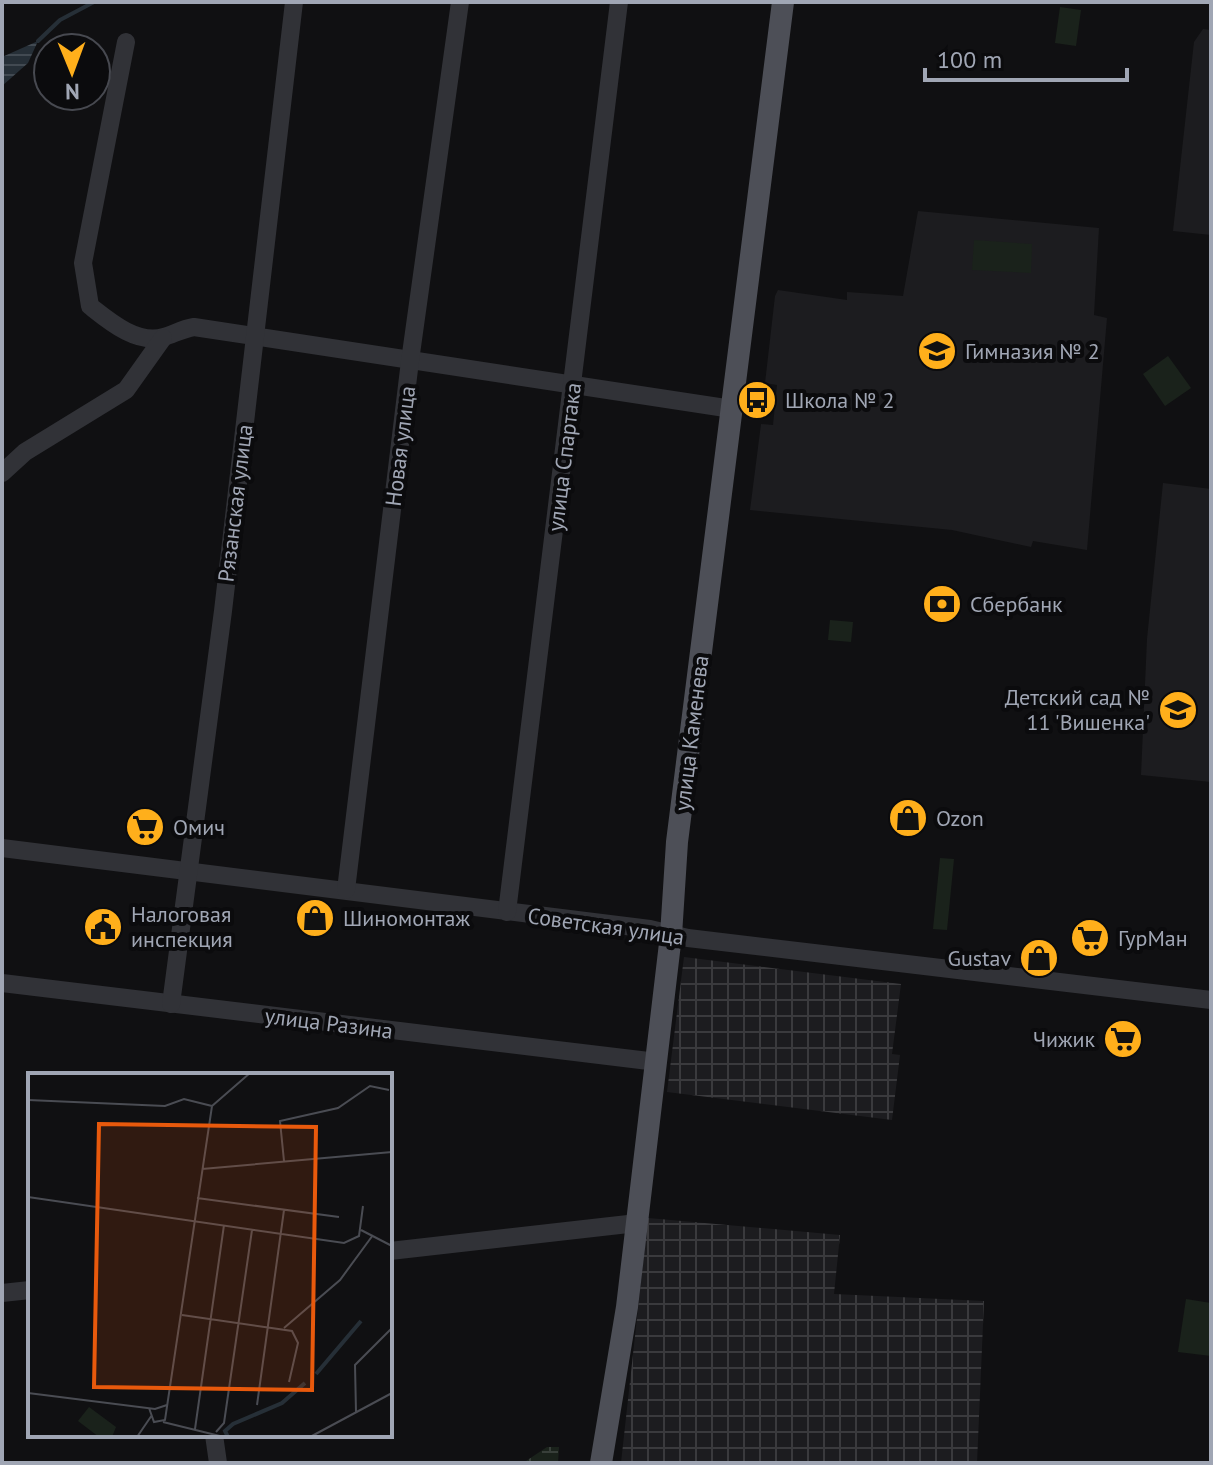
<svg xmlns="http://www.w3.org/2000/svg" width="1213" height="1465" viewBox="0 0 1213 1465" font-family="'PT Sans',sans-serif">
<style>
.built{fill:#1c1c1f}
.industrial{fill:url(#industrial-grid)}
.wetland{fill:url(#wetland-marsh)}
.park{fill:#1a221b}
.water{fill:url(#water-rules)}
.lines{fill:none;stroke-linecap:round;stroke-linejoin:round}
.stream{stroke:#262f37;stroke-width:4}
.minor{stroke:#313237;stroke-width:18}
.major{stroke:#4d4f57;stroke-width:22}
.labels{text-anchor:middle;stroke-width:8;stroke-linejoin:round;paint-order:stroke}
.poi-label{font-size:22px;fill:#a0a6b4;stroke:#0b0b0d;text-anchor:start}
.street-label{font-size:22px;fill:#a0a6b4;stroke:#0b0b0d}
.inset-river{fill:none;stroke:#262f37;stroke-width:4}
.inset-road{fill:none;stroke:#4a4c53;stroke-width:2}
.view{fill:#e8590c;fill-opacity:0.15;stroke:#e8590c;stroke-width:4}
.inset-edge{fill:none;stroke:#a0a6b4;stroke-width:4}
</style>
<defs>
<pattern id="industrial-grid" width="8" height="8" patternUnits="userSpaceOnUse" patternTransform="scale(2)"><rect width="8" height="8" fill="#1c1c1f"/><path d="M0 4h8M4 0v8" fill="none" stroke="#3a3a3d"/></pattern>
<pattern id="wetland-marsh" width="20" height="14" patternUnits="userSpaceOnUse" patternTransform="scale(2)"><rect width="20" height="14" fill="#1a221b"/><path d="M1 5h8M5 5V1M11 12h8M15 12V8" fill="none" stroke="#383f3a"/></pattern>
<pattern id="water-rules" width="6" height="5" patternUnits="userSpaceOnUse" patternTransform="scale(2)"><rect width="6" height="5" fill="#262f37"/><path d="M0 2.5h6" fill="none" stroke="#424a52"/></pattern>
</defs>
<rect width="100%" height="100%" fill="#101012"/>
<g class="built">
<polygon points="1203,29 1211,30 1211,235 1173,231 1194,42"/>
<polygon points="918,211 1099,228 1094,315 1107,318 1087,550 1033,541 1031,547 952,530 750,510 761,424 773,425 777,385 765,383 775,296 778,290 847,300 847,292 903,296"/>
<polygon points="1163,483 1211,489 1211,782 1141,775 1147,639"/>
</g>
<g class="industrial">
<polygon points="684,957 901,984 892,1054 900,1055 892,1120 667,1092"/>
<polygon points="648,1218 840,1235 834,1294 984,1301 977,1463 621,1463"/>
</g>
<polygon class="wetland" points="547,1447 559,1447 558,1463 523,1463"/>
<g class="park">
<polygon points="1060,7 1081,10 1076,46 1055,43"/>
<polygon points="974,240 1032,244 1031,273 972,270"/>
<polygon points="1168,356 1191,388 1165,406 1143,374"/>
<polygon points="830,620 853,622 851,642 828,640"/>
<polygon points="940,858 954,859 947,930 933,929"/>
<polygon points="1186,1299 1211,1303 1211,1356 1178,1352"/>
</g>
<polygon class="water" points="38,41 28,63 2,86 2,57"/>
<g class="lines">
<polyline class="stream" points="38,41 60,20 94,2"/>
<g class="minor">
<path d="M 126,42 L 83,263 L 90,306 C 109,321 137,345 164,337 C 174,334 182,329 194,327 L 732,409"/>
<polyline points="2,473 25,452 126,390 163,338"/>
<polyline points="2,848 650,929 688,938 1211,1000"/>
<polyline points="346,890 410,361 460,2"/>
<polyline points="507,912 619,2"/>
<polyline points="2,983 657,1062"/>
<polyline points="171,1004 223,611 294,2"/>
<polyline points="390,1251 637,1223"/>
<polyline points="2,1293 30,1290"/>
<polyline points="214,1435 218,1463"/>
</g>
<polyline class="major" points="601,1463 627,1307 671,935 677,842 783,2"/>
</g>
<defs>
<g id="school-disc" transform="scale(2)"><circle r="9.5" fill="#ffaf1b" stroke="#0b0b0d"/><path d="M0-5L7-2L0 1L-7-2ZM-4 1L0 2.5L4 1V4Q0 6-4 4Z" fill="#111"/></g>
<g id="bus-disc" transform="scale(2)"><circle r="9.5" fill="#ffaf1b" stroke="#0b0b0d"/><path d="M-5-6H5V4H4V6H2V4H-2V6H-4V4H-5ZM-3.5-4V0h7V-4ZM-3.5 1.2v1.5H-2V1.2ZM2 1.2v1.5H3.5V1.2Z" fill="#111"/></g>
<g id="bank-disc" transform="scale(2)"><circle r="9.5" fill="#ffaf1b" stroke="#0b0b0d"/><path d="M-6-4H6V4H-6ZM0-2.3a2.3 2.3 0 1 0 0 4.6a2.3 2.3 0 1 0 0-4.6Z" fill="#111"/></g>
<g id="shop-disc" transform="scale(2)"><circle r="9.5" fill="#ffaf1b" stroke="#0b0b0d"/><path d="M-5-2.5h2.3a2.7 3.5 0 0 1 5.4 0H5L5.5 6h-11ZM-1.5-2.5h3a1.5 2.3 0 0 0-3 0Z" fill="#111"/></g>
<g id="supermarket-disc" transform="scale(2)"><circle r="9.5" fill="#ffaf1b" stroke="#0b0b0d"/><path d="M-6-5.5h2.5l.6 2H6L4.5 2H-2.5L-4.4-4H-6ZM-1.5 3.2a1.3 1.3 0 1 0 .1 0ZM3 3.2a1.3 1.3 0 1 0 .1 0Z" fill="#111"/></g>
<g id="civic-disc" transform="scale(2)"><circle r="9.5" fill="#ffaf1b" stroke="#0b0b0d"/><path d="M-.6-6.5H3V-4.5H.6V-3L4-1V1h2V6H-6V1h2V-1L-.6-3ZM-1.2 2.5V6h2.4V2.5Z" fill="#111"/></g>
</defs>
<g fill-rule="evenodd">
<use href="#school-disc" x="937" y="351"/>
<use href="#bus-disc" x="757" y="400"/>
<use href="#bank-disc" x="942" y="604"/>
<use href="#school-disc" x="1178" y="710"/>
<use href="#shop-disc" x="908" y="818"/>
<use href="#supermarket-disc" x="145" y="827"/>
<use href="#shop-disc" x="315" y="918"/>
<use href="#civic-disc" x="103" y="927"/>
<use href="#supermarket-disc" x="1090" y="938"/>
<use href="#shop-disc" x="1039" y="958"/>
<use href="#supermarket-disc" x="1123" y="1039"/>
</g>
<g class="labels">
<g class="poi-label">
<text x="965" y="359">Гимназия № 2</text>
<text x="785" y="408">Школа № 2</text>
<text x="970" y="612">Сбербанк</text>
<text x="1150" y="705" text-anchor="end">Детский сад №<tspan x="1150" dy="25">11 'Вишенка'</tspan></text>
<text x="936" y="826">Ozon</text>
<text x="173" y="835">Омич</text>
<text x="131" y="922">Налоговая<tspan x="131" dy="25">инспекция</tspan></text>
<text x="343" y="926">Шиномонтаж</text>
<text x="1118" y="946">ГурМан</text>
<text x="1011" y="966" text-anchor="end">Gustav</text>
<text x="1095" y="1047" text-anchor="end">Чижик</text>
</g>
<g class="street-label">
<text transform="translate(400 446) rotate(-83)" y="8">Новая улица</text>
<text transform="translate(564 457) rotate(-83)" y="8">улица Спартака</text>
<text transform="translate(235 503) rotate(-83)" y="8">Рязанская улица</text>
<text transform="translate(691 733) rotate(-83)" y="8">улица Каменева</text>
<text transform="translate(606 926) rotate(8)" y="8">Советская улица</text>
<text transform="translate(329 1023) rotate(7)" y="8">улица Разина</text>
</g>
</g>
<g transform="translate(28 1073)">
<rect width="364" height="364" fill="#101012"/>
<path d="M 61,334 L 88,354 L 84,364 L 71,364 L 50,348 Z" fill="#1a221b"/>
<path class="inset-river" d="M 288,301 L 333,248M 200,364 L 197,358 L 205,351 L 254,330 L 277,310"/>
<path class="inset-road" d="M 0,27 L 137,33 L 156,26 L 184,33M 256,88 L 252,48 L 310,35 L 342,13 L 361,17M 174,96 L 364,79M 0,124 L 316,170 L 331,163 L 335,133M 169,125 L 311,144M 333,157 L 364,173M 154,242 L 264,258 L 270,270 L 261,309M 256,255 L 312,207 L 345,162M 0,320 L 127,336 L 139,332M 229,332 L 256,137M 121,335 L 126,349 L 137,347 L 184,33 L 222,0M 328,339 L 327,292 L 364,255M 135,349 L 196,364M 167,356 L 196,152M 188,359 L 196,350 L 224,157M 109,364 L 124,342M 282,364 L 364,320"/>
<path class="view" d="M 71,51 L 288,54 L 284,317 L 66,314 Z"/>
<rect width="364" height="364" class="inset-edge"/>
</g>
<rect width="1213" height="1465" fill="none" stroke="#a0a6b4" stroke-width="8"/>
<g transform="translate(72 72) rotate(179)"><circle r="38" fill="#0b0b0d" stroke="#474950" stroke-width="2"/>
<path d="M0-6L14 30L0 20L-14 30Z" fill="#ffaf1b"/>
<text y="-12" font-size="22" font-weight="bold" text-anchor="middle" fill="#a0a6b4">N</text>
</g>
<path d="M925 68v12h202v-12" fill="none" stroke="#a0a6b4" stroke-width="4"/>
<text x="937" y="68" font-size="24" fill="#a0a6b4" stroke="#0b0b0d" stroke-width="6" paint-order="stroke">100 m</text>
</svg>
